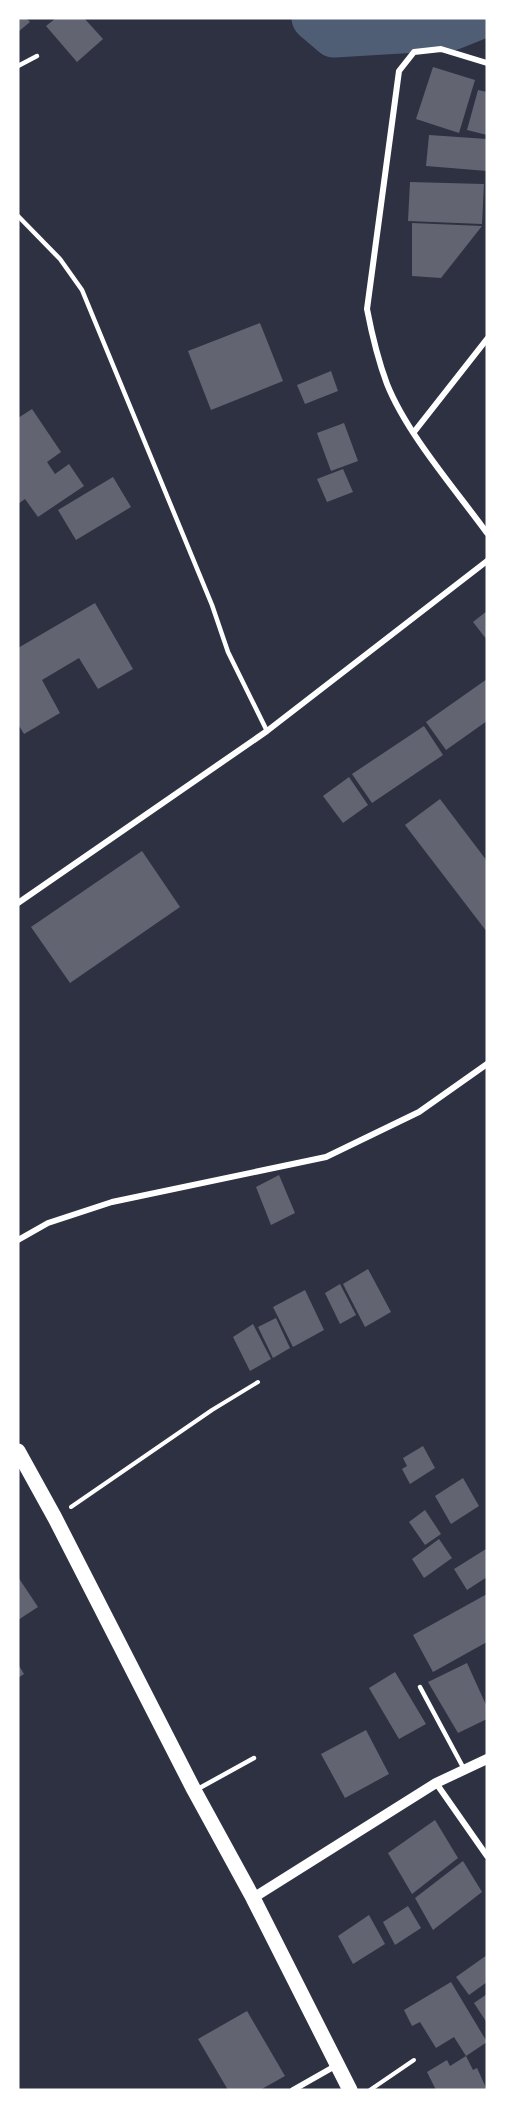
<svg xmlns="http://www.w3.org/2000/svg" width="505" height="2108" viewBox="0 0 505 2108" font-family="'Archivo Narrow',sans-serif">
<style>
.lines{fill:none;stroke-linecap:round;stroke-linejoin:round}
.river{stroke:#4f5d75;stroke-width:45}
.building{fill:#626471}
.path{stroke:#fff;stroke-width:4}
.service{stroke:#fff;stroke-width:4.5}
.minor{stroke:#fff;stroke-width:6}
.tertiary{stroke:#fff;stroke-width:10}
.primary{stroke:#fff;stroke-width:15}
</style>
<rect width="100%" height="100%" fill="#2d3142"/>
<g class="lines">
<polyline class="river" points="314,18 334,35 451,28 476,18"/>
</g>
<g class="building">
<polygon points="18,18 26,18 30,22 18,32"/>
<polygon points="56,18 84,18 103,39 77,62 46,26"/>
<polygon points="433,67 475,80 459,133 416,119"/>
<polygon points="478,90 487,92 487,135 467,130"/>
<polygon points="429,135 487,139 487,171 426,166"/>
<polygon points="410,182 484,184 482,224 408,221"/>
<polygon points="412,223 482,226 441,278 412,276"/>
<polygon points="260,323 283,381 211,410 188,351"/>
<polygon points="331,371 338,391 305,404 297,385"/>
<polygon points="32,409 61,452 47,462 55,474 69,464 84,486 38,517 25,499 18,504 18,418"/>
<polygon points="344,423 358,461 331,471 317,433"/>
<polygon points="343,469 353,492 327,502 317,479"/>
<polygon points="113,477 131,507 76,540 58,510"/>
<polygon points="95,603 133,669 98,689 79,658 42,680 60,713 24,734 18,724 18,648"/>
<polygon points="487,611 487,640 473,622"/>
<polygon points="487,679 487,721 446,750 426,722"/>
<polygon points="424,726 443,755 372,803 352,774"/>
<polygon points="349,777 368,805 343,823 323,796"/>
<polygon points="440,799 487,861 487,932 405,825"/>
<polygon points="142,851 180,907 70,983 31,927"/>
<polygon points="279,1175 295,1213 271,1225 256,1187"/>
<polygon points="368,1269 391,1312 365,1327 343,1284"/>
<polygon points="340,1284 356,1315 340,1324 325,1293"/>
<polygon points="305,1290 324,1330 293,1347 273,1307"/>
<polygon points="276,1318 290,1348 273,1358 258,1327"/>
<polygon points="253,1324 271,1359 250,1371 233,1337"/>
<polygon points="423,1446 435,1468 410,1484 402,1469 407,1466 403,1458"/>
<polygon points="463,1478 479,1506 451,1524 435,1496"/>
<polygon points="425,1510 441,1534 425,1545 409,1522"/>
<polygon points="439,1539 452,1558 424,1578 412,1559"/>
<polygon points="486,1549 487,1577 467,1590 454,1569"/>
<polygon points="18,1577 38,1607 18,1620"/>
<polygon points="487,1594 487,1642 433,1672 413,1635"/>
<polygon points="467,1663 487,1707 487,1719 458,1733 428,1682"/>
<polygon points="18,1664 24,1674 18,1678"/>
<polygon points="395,1672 426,1724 399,1739 369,1688"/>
<polygon points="366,1730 389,1774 345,1798 321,1754"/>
<polygon points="435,1820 458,1858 412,1894 388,1853"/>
<polygon points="463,1861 482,1892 433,1930 415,1898"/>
<polygon points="408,1906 421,1928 395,1945 383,1922"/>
<polygon points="369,1915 385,1944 353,1964 338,1936"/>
<polygon points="487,1955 487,1982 469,1995 456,1977"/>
<polygon points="451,1982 487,2042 466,2056 454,2037 436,2048 420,2022 412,2026 404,2010"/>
<polygon points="487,1994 487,2023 474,2003"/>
<polygon points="247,2011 285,2076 260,2090 228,2090 198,2039"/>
<polygon points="466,2056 473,2070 477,2068 487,2090 436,2090 427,2072 447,2060 450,2066"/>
</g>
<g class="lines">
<g class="path">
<polyline points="71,1507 212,1410 258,1382"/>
<polyline points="370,2090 414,2060"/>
</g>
<g class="service">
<polyline points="18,66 37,56"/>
<polyline points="18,216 60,259 82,290 212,605 228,652 267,731"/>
<polyline points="420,1687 464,1769"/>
<polyline points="196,1790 254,1758"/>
</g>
<g class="minor">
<path d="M 487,63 L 441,49 L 414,52 L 399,71 L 367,309 C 372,335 378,360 387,384 C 407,434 455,489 487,533"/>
<polyline points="414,432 487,339"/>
<polyline points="18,903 267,731 487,561"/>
<polyline points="18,1240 48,1223 112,1202 326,1157 419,1112 487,1064"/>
<polyline points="436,1783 487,1856"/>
<polyline points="293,2090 337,2065"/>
</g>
<polyline class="tertiary" points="253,1898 436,1783 487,1759"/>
<polyline class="primary" points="18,1451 55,1518 194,1790 253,1898 350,2090"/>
</g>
<rect width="505" height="2108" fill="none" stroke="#ffffff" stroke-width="39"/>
</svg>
